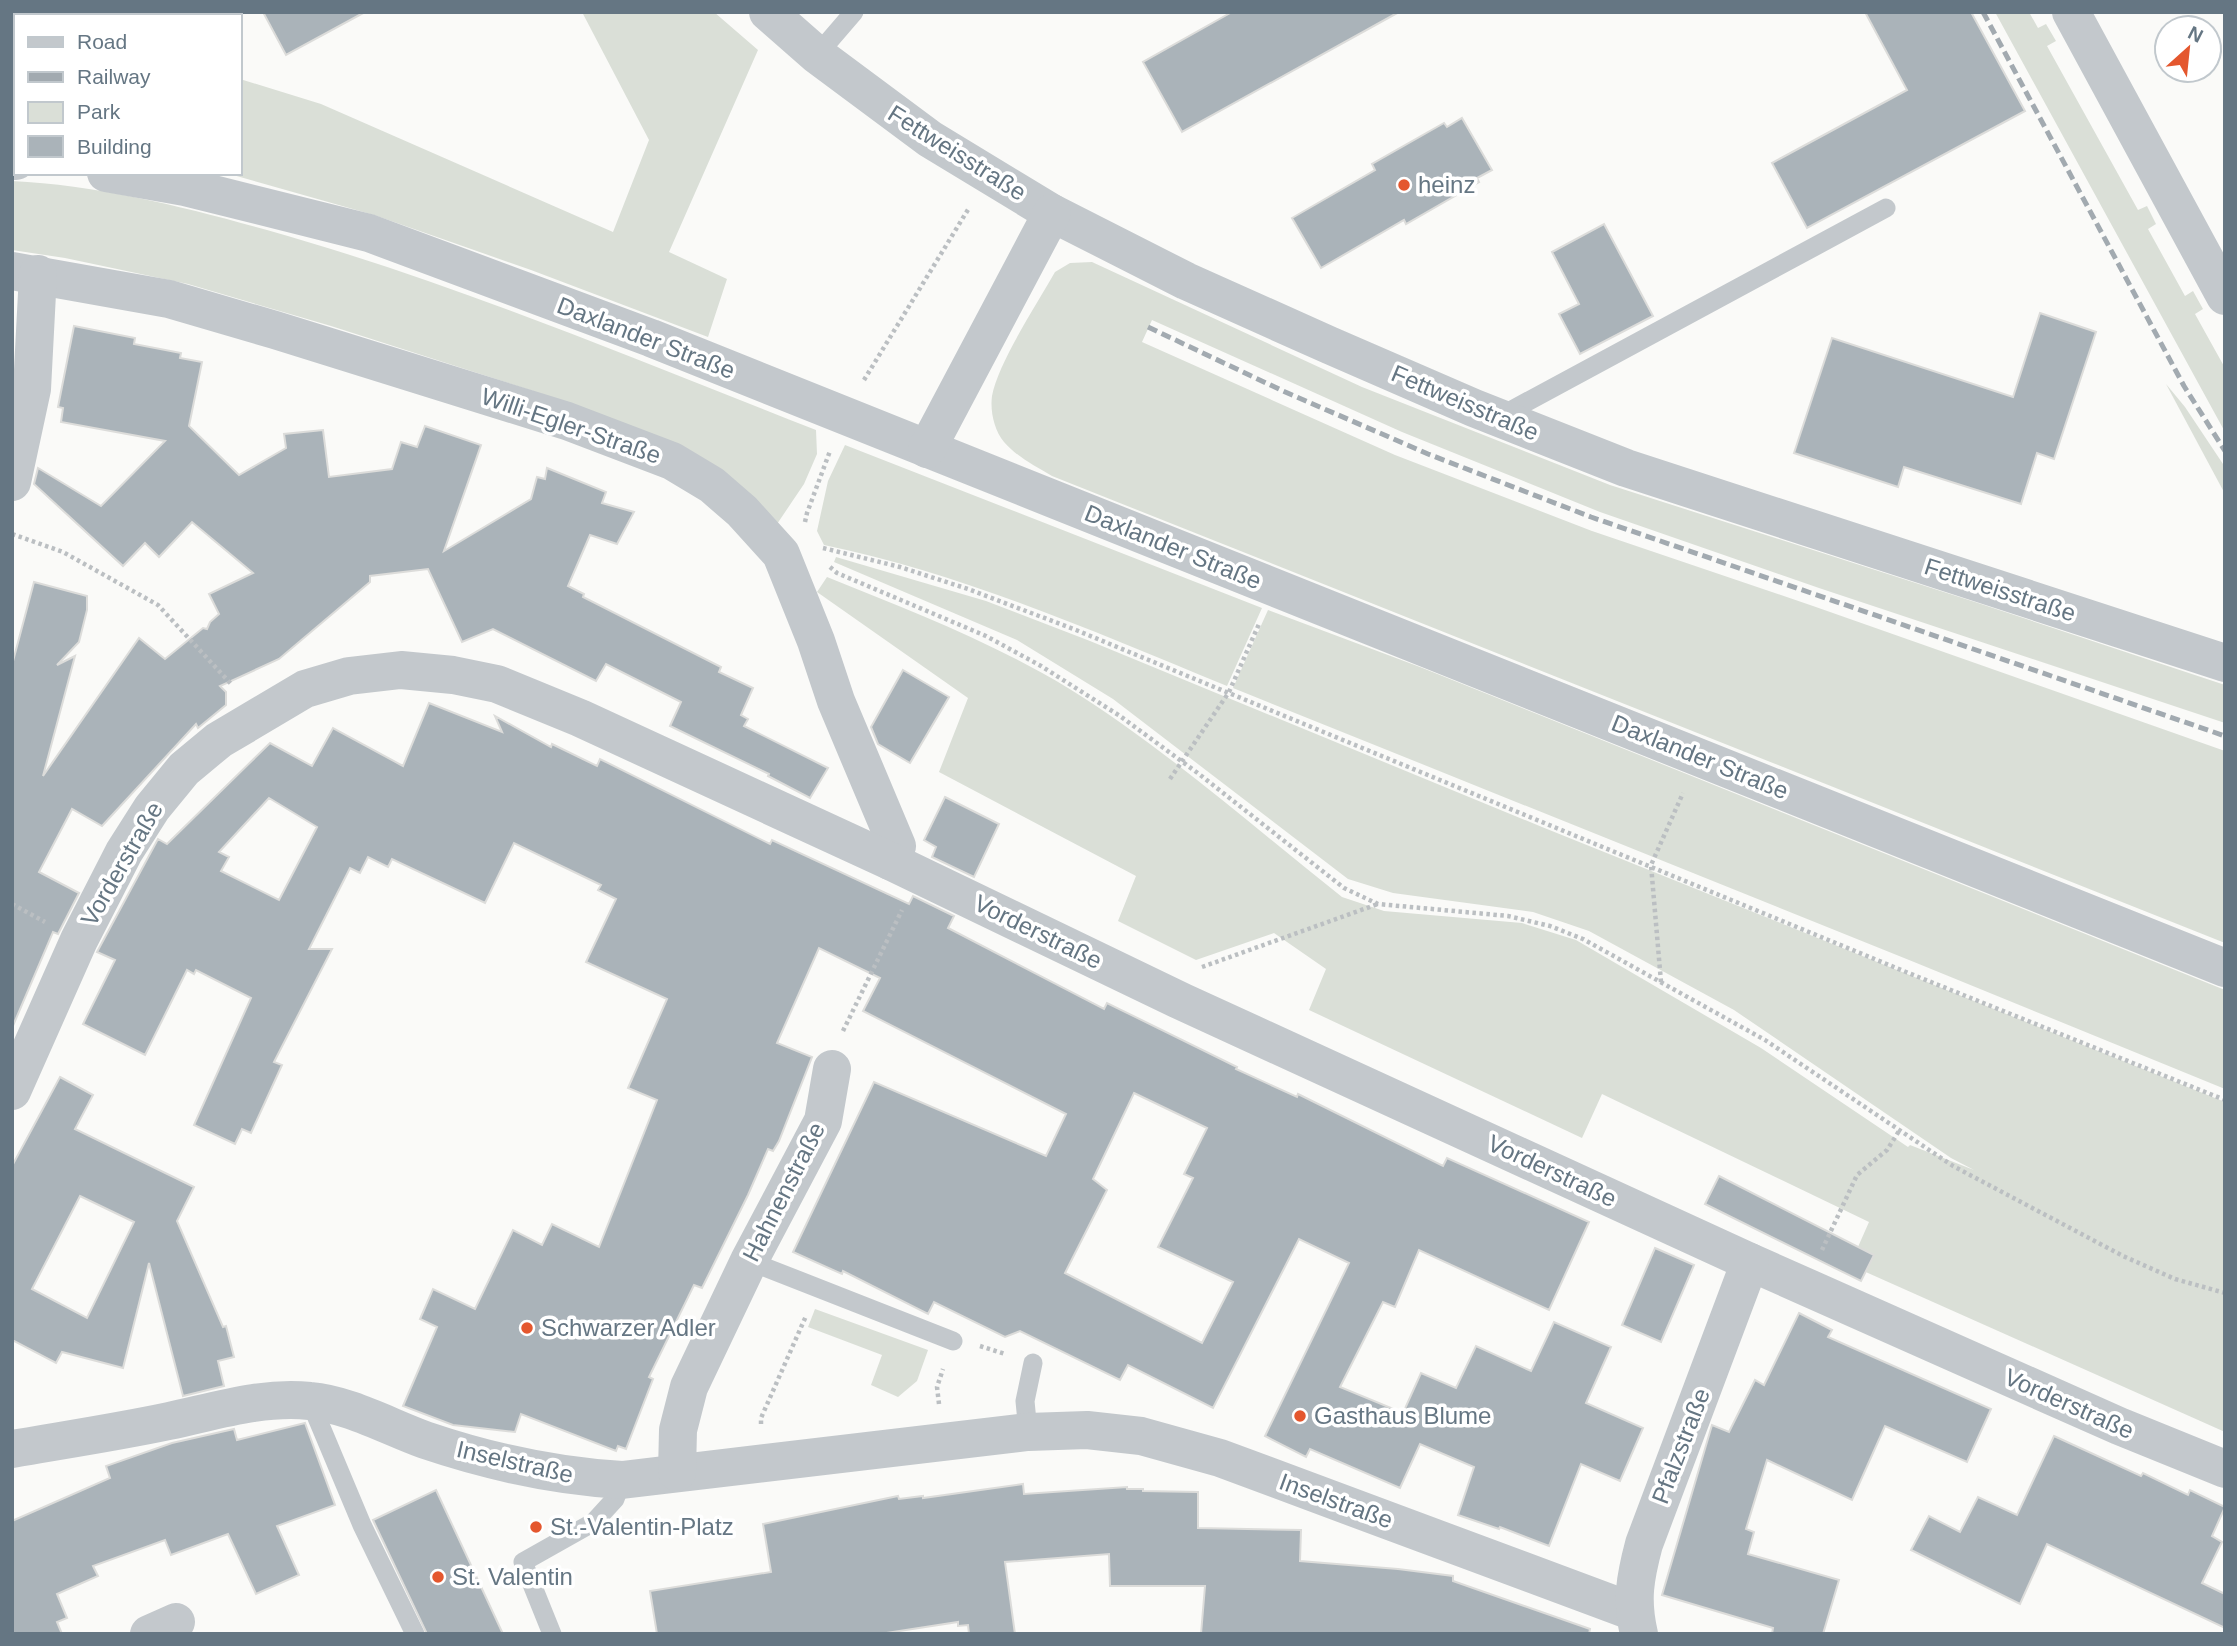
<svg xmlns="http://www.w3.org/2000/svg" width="2237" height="1646" viewBox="0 0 2237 1646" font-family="Arial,sans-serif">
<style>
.green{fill:#dadfd7}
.building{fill:#aab3b9;stroke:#dcdcda;stroke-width:2;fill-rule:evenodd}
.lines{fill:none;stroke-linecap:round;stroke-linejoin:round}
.path{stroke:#bbbfc2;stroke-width:4.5;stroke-dasharray:3.5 3.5;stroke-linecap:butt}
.lane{stroke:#c3c8cc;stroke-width:19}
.street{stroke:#c3c8cc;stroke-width:38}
.rail{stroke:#a2aab0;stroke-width:5;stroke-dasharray:10 5;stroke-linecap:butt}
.poi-dot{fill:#e4572e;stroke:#fff;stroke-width:2.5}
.labels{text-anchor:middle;stroke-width:7;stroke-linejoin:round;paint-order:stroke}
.street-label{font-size:24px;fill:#657683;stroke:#fff}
.poi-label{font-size:24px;fill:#657683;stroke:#fff;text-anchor:start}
</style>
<rect width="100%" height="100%" fill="#fafaf8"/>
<g class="green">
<polygon points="582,12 714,12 758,50 669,252 727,279 708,337 531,270 374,215 226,173 240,173 240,79 321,104 613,232 649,140"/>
<polygon points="1995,12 2029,12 2038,28 2046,24 2056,41 2047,46 2138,210 2147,206 2156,224 2148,229 2185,296 2193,291 2203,309 2195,314 2225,368 2225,432"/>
<path d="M 12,181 C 98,185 184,207 267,230 C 455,283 635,359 816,430 L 817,454 L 804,484 L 775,527 L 533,391 L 331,326 L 188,284 L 65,258 L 12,250 Z"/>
<path d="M 1092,262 L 1362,387 L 1610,485 L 1975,602 L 2225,685 L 2225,723 L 1819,588 L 1600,512 L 1402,432 L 1152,320 L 1142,342 L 1395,455 L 1592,531 L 1813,606 L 2225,751 L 2225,943 L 1052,476 C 1035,466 1017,457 1004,442 C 994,430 990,411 992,396 C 998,363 1037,304 1055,272 L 1070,263 Z"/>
<polygon points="2166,384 2185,407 2225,467 2225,494"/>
<path d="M 845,445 L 1262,608 L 1227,686 C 1095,632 964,574 824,545 L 817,531 L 828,481 Z"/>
<path d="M 836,557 L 986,601 L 1090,641 L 1542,827 L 2225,1102 L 2225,1432 L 1850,1265 L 1869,1222 L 1602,1094 L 1582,1138 L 1309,1010 L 1326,969 L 1274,933 L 1196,960 L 1118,921 L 1136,876 L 939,772 L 968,698 L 817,592 L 827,577 C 909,610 992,642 1068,688 C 1165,748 1252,826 1342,897 L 1384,911 L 1522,923 L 1576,940 L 1761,1048 L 1908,1147 L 1910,1145 L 1974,1170 L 1951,1158 L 1734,1010 L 1589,931 L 1533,912 L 1393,893 L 1348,879 L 1113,699 L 1017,640 L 834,562 Z"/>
<polygon points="1268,610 1420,667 2225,990 2225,1089 1914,962 1233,688"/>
<polygon points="815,1309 928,1350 917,1381 898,1397 871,1385 882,1355 808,1327"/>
</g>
<g class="building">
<polygon points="263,12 365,12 286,55"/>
<polygon points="1232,12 1399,12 1182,132 1143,62"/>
<polygon points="1865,12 1971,12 2025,111 1807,228 1772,163 1907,90"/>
<polygon points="1462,118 1492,170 1477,178 1479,182 1406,224 1404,220 1321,268 1292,218 1375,170 1372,164 1444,123 1447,127"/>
<polygon points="1604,224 1653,316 1580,354 1559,314 1579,304 1552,252"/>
<polygon points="2040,313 2096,332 2054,459 2037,453 2021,504 1904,467 1898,487 1794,453 1832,338 2013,397"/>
<polygon points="74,326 135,338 134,344 181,353 180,358 202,362 189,426 239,475 286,448 284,434 323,430 329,477 392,469 401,442 417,447 425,426 481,445 444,551 531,499 537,477 545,479 547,468 606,492 602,503 634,512 617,544 590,535 568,586 584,594 583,597 721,667 719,672 753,688 741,715 748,719 744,726 828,768 810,798 768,776 769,774 670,726 681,702 606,664 596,681 493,629 462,642 428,569 370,576 370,582 279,659 220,686 226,692 226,705 198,728 196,724 102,826 72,809 39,872 79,893 58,934 53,932 12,1028 12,665 34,582 87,596 87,610 79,642 57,665 75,656 43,776 139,638 165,659 203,628 207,629 210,622 219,614 209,594 253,573 192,522 159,557 145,543 123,566 34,484 38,468 101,506 165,441 61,422 63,408 58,407"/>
<polygon points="903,670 949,697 910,763 878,744 871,727"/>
<path d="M 429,703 L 502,732 L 495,716 L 551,747 L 552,744 L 597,766 L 600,759 L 770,844 L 772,840 L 909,904 L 913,896 L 954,916 L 948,928 L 1104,1009 L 1107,1003 L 1237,1067 L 1236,1069 L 1297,1097 L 1298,1094 L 1443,1166 L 1447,1158 L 1589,1222 L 1549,1310 L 1419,1250 L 1395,1307 L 1383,1302 L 1340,1387 L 1403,1413 L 1421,1373 L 1456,1388 L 1476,1346 L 1531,1371 L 1554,1322 L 1611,1347 L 1586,1403 L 1643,1428 L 1620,1481 L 1581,1464 L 1549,1546 L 1500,1527 L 1499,1529 L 1458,1515 L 1474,1467 L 1420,1444 L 1400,1488 L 1310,1449 L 1306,1457 L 1265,1436 L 1349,1263 L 1299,1239 L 1213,1408 L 1128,1365 L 1120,1380 L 1020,1331 L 1005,1337 L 934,1302 L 928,1314 L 843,1271 L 842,1274 L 793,1252 L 874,1082 L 1046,1156 L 1066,1114 L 863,1011 L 880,978 L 819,948 L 777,1043 L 812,1057 L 779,1141 L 773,1151 L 768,1149 L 748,1195 L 702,1288 L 694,1285 L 649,1377 L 653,1379 L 626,1449 L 618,1446 L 616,1451 L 521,1414 L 515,1432 L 453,1425 L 403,1406 L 437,1327 L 420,1319 L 433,1289 L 475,1309 L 513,1230 L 542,1245 L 552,1224 L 599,1247 L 657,1100 L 628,1088 L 667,999 L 586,962 L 616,899 L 598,890 L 601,885 L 514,843 L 485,903 L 392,859 L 388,867 L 368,857 L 360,873 L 350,868 L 309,949 L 332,949 L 274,1062 L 282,1065 L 251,1133 L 242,1129 L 235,1144 L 194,1125 L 251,998 L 196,970 L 194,974 L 187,970 L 145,1055 L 83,1024 L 115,960 L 97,952 L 158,839 L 167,844 L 270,743 L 312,766 L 333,728 L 403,766 ZM 269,798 L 317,827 L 279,900 L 221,871 L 229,857 L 219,852 ZM 1134,1093 L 1207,1128 L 1184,1174 L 1193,1178 L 1158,1247 L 1233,1282 L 1202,1343 L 1065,1273 L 1107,1190 L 1093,1179 Z"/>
<polygon points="945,797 999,824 974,877 932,857 936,847 924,840"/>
<path d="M 60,1077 L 93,1095 L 75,1129 L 194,1187 L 177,1221 L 223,1327 L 226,1326 L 234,1357 L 218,1361 L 224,1386 L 183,1396 L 149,1263 L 123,1368 L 62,1352 L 56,1363 L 12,1340 L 12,1166 ZM 80,1196 L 134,1222 L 87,1318 L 32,1289 Z"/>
<polygon points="1719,1176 1874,1255 1861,1281 1705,1204"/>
<polygon points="1655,1248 1694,1265 1661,1342 1622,1325"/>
<polygon points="1799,1313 1832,1330 1828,1337 1991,1409 1967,1462 1885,1426 1852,1500 1767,1460 1746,1529 1754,1532 1748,1554 1839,1580 1823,1634 1772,1634 1773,1628 1662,1595 1712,1425 1729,1432 1755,1380 1764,1385"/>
<polygon points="305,1423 335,1505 277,1526 299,1575 256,1594 228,1534 171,1555 165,1540 93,1566 98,1576 57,1594 67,1618 57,1622 62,1634 12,1634 12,1521 110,1478 106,1466 172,1443 234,1429 237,1440"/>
<polygon points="2054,1436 2141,1476 2143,1473 2188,1495 2190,1490 2225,1507 2212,1536 2222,1542 2202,1583 2225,1594 2225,1628 2047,1544 2020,1604 1911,1550 1929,1516 1960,1532 1978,1497 2017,1515"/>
<polygon points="1023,1484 1024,1494 1127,1487 1127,1489 1143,1489 1143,1491 1198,1492 1198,1528 1301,1530 1300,1561 1398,1569 1453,1576 1453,1581 1590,1629 1589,1634 1201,1634 1205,1586 1110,1586 1109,1554 1005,1562 1015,1634 969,1634 968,1625 958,1626 958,1622 880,1634 657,1634 650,1591 771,1572 763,1524 898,1496 899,1499 923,1496 923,1498"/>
<polygon points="436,1490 503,1634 427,1634 373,1520"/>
</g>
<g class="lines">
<g class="path">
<polyline points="864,380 969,208"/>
<polyline points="805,522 807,513 830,451"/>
<polyline points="12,534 63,552 158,605 232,685"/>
<polyline points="823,548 900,567 968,589 1076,630 1906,972 2225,1100"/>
<polyline points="830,567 837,573 986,636 1041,666 1120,716 1199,774 1344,888 1378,904 1508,916 1550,926 1583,939 1765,1040 1953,1166 2123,1256 2175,1279 2225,1293"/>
<polyline points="1170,779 1229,692 1259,624"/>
<polyline points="12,904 45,922"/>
<polyline points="1202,967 1378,904"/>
<polyline points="1661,982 1651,865 1683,793"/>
<polyline points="843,1031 902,910"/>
<polyline points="1822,1250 1857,1175 1887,1150 1899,1131"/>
<polyline points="980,1346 1005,1354"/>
<polyline points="939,1404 937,1387 943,1369"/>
<polyline points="761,1424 761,1418 806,1316"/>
</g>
<g class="lane">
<polyline points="817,55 854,12"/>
<polyline points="1499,417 1886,208"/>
<polyline points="749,1261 953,1341"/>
<polyline points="310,1401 362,1525 415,1634"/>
<polyline points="1028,1432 1025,1401 1033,1363"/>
<polyline points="552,1634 523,1562 594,1522 615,1499 622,1480"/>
</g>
<g class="street">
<polyline points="768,12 817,55 930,139 1052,213 1186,281 1329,345 1474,408 1626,468 2225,663"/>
<polyline points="2071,12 2225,296"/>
<polyline points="12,161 16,161"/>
<polyline points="106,173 185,187 369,233 651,338 2225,968"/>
<polyline points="12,271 169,299 275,330 567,421 672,461 712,485 742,511 781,554 816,641 836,701 897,846 890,861"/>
<polyline points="927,449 1052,213"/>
<polyline points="12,482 32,389 38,274"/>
<polyline points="12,1091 79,940 124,852 152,808 184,769 219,740 305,689 349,676 401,670 453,675 497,684 580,718 890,861 1183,1002 1750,1262 2119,1426 2225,1469"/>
<path d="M 12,1449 C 64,1440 117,1432 169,1421 C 216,1411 262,1396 310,1401 C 348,1404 389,1427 425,1440 C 490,1462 554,1476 622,1480 L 1028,1432 L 1087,1430 L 1141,1436 L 1220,1458 L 1634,1612"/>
<polyline points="677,1472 678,1430 689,1387 749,1261 823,1121 832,1069"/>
<polyline points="149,1634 176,1622"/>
<path d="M 1639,1634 C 1631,1600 1635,1578 1644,1544 L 1750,1262"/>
</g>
<g class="rail">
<polyline points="1983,12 2184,386 2225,451"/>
<polyline points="1148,327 1283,391 1428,454 1591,517 2225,736"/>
</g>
</g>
<g class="poi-dot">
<circle cx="1404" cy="185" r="7"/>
<circle cx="527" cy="1328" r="7"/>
<circle cx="1300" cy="1416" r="7"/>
<circle cx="536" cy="1527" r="7"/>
<circle cx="438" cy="1577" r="7"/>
</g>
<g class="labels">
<g class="street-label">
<text transform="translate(957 153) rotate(32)" y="8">Fettweisstraße</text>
<text transform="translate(646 338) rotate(21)" y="8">Daxlander Straße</text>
<text transform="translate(1465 403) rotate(23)" y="8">Fettweisstraße</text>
<text transform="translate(571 426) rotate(19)" y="8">Willi-Egler-Straße</text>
<text transform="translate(1173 547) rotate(22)" y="8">Daxlander Straße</text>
<text transform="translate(2000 590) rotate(18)" y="8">Fettweisstraße</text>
<text transform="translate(1700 757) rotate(22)" y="8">Daxlander Straße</text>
<text transform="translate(122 864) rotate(-60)" y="8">Vorderstraße</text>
<text transform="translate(1038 932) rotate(26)" y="8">Vorderstraße</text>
<text transform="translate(1552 1171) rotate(25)" y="8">Vorderstraße</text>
<text transform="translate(784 1192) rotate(-63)" y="8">Hahnenstraße</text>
<text transform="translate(2069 1404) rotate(24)" y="8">Vorderstraße</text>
<text transform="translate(1681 1446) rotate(-69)" y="8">Pfalzstraße</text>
<text transform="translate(515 1462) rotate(13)" y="8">Inselstraße</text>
<text transform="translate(1336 1501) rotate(20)" y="8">Inselstraße</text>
</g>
<g class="poi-label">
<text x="1418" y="193">heinz</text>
<text x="541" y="1336">Schwarzer Adler</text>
<text x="1314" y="1424">Gasthaus Blume</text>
<text x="550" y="1535">St.-Valentin-Platz</text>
<text x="452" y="1585">St. Valentin</text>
</g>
</g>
<rect width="2237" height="1646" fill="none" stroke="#657683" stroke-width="28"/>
<rect x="14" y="14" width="228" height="161" fill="#ffffff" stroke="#c1c8cd" stroke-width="2"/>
<rect x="28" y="37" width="35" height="10" fill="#c3c8cc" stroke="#c1c8cd" stroke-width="2"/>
<text x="77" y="49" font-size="21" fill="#657683">Road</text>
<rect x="28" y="72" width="35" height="10" fill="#a2aab0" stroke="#c1c8cd" stroke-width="2"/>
<text x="77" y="84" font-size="21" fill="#657683">Railway</text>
<rect x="28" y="102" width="35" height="21" fill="#dadfd7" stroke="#c1c8cd" stroke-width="2"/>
<text x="77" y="119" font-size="21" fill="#657683">Park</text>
<rect x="28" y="136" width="35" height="21" fill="#aab3b9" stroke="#c1c8cd" stroke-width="2"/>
<text x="77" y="154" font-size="21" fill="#657683">Building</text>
<g transform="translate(2188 49) rotate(27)"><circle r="33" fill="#ffffff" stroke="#c1c8cd" stroke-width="2"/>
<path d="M0-5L12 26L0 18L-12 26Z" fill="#e4572e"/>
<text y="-10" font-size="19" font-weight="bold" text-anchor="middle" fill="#657683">N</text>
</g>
</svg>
